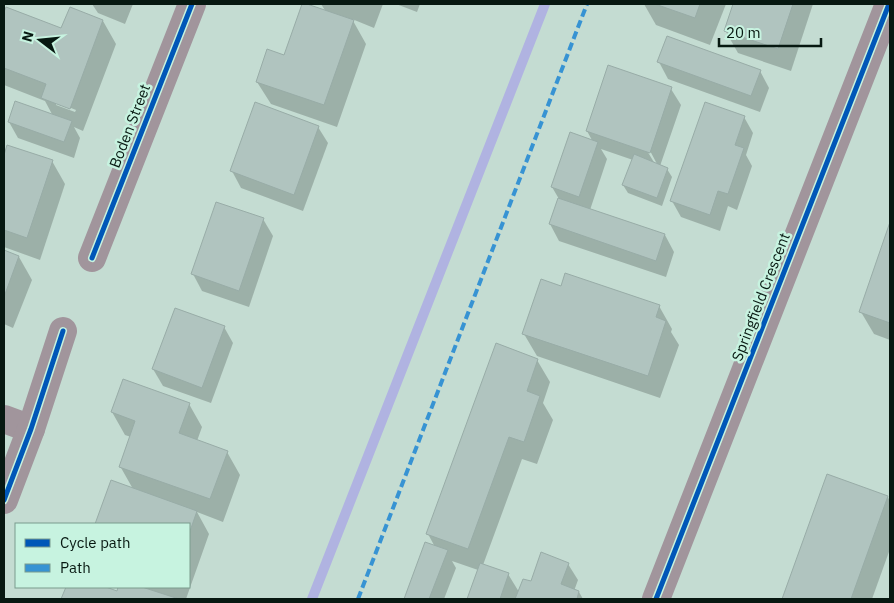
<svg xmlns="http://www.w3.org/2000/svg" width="894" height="603" viewBox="0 0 894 603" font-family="'IBM Plex Sans',sans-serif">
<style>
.shadow{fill:#0003;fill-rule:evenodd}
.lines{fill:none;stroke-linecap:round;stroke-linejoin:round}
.stream{stroke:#b0b3e1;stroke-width:10}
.building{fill:#b0c4bf;stroke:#98aca7}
.street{stroke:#a1959c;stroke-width:28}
.quiet{stroke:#3793d3;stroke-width:4;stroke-dasharray:8 4;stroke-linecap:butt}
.cycleway-casing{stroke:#c7f3e0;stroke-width:8}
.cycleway{stroke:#0057b8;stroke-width:5}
.labels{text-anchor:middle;stroke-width:5;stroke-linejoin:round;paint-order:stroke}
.street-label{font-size:15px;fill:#071811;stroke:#c7f3e0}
</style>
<rect width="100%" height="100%" fill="#c4dcd2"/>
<g class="shadow">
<polygon points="92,4 133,4 125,24 98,13"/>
<polygon points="303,4 326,12 321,4 383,4 374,28 352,19 366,44 337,127 271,104 257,82 285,56"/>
<polygon points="396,4 420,4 417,12"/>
<polygon points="644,4 726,4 710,45 656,25"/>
<polygon points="734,4 813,4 791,71 738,53 725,30"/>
<path d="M 7,8 L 62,29 L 70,9 L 103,21 L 116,44 L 83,131 L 74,127 L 80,138 L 74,158 L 18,138 L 9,122 L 53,116 L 45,101 L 4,85 L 4,16 ZM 56,102 L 76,110 L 75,112 L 56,105 Z"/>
<polygon points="659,62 760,71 769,88 760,112 668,79"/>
<path d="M 671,89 L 681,105 L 660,166 L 667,169 L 672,177 L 662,206 L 628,193 L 623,185 L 633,160 L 601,149 L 607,159 L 590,210 L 665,235 L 674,252 L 666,277 L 559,241 L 550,224 L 559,199 L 552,187 L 593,142 L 587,131 ZM 648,147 L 657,164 L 655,164 L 646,149 Z"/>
<polygon points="744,117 753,133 746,155 752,166 737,210 728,206 720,231 681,217 672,201"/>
<polygon points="318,127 328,143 303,211 241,188 232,171"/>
<polygon points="8,146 52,161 65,184 40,260 4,247 4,159"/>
<polygon points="263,219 273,236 249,307 202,291 193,274"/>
<polygon points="890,226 890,340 874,334 861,312"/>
<polygon points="4,252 19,257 32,280 13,328 4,324"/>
<polygon points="562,287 659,306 672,329 671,332 679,345 660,398 537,356 524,334"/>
<polygon points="224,327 233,343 211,403 163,386 153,369"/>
<polygon points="537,360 550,382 543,403 553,420 537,464 522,459 483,565 508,574 519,592 531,583 568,564 578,580 574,591 579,592 583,599 468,599 478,570 452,561 456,568 444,599 405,599 425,544 435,547 428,534"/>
<polygon points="189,404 202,427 197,441 227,452 240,475 223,522 197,512 209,534 186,599 63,599 67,587 102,587 118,592 120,587 189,587 189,524 96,524 112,481 133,489 120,466 131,437 125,435 112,412"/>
<polygon points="828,475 888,497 890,502 890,549 872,599 783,599"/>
</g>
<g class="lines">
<polyline class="stream" points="312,599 545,4"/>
</g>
<g class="building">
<polygon points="302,4 307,4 354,20 324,105 256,82 267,49 284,55"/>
<polygon points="655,4 700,4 695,18"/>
<polygon points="733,4 793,4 778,49 724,31"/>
<polygon points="6,7 61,28 70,7 103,20 70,109 41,98 46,84 4,68 4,12"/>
<polygon points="667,36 761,70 751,96 657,62"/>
<polygon points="608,65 672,87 650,153 586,131"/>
<polygon points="15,101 72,121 64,142 8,122"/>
<polygon points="255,102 319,126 294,195 230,171"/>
<polygon points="705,102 745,116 735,145 744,148 728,194 718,191 710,215 670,201"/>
<polygon points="570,132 598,142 579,197 551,187"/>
<polygon points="7,145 53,160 27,238 4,230 4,155"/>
<polygon points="634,154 668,168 657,198 622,185"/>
<polygon points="558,198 665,234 656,261 549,224"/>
<polygon points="216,202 264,218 239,291 191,274"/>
<polygon points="890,222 890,323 859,312"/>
<polygon points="4,250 19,256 4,297"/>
<polygon points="565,273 660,305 656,317 666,321 648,376 522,334 541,279 561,286"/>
<polygon points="175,308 225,326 202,388 152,369"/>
<polygon points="496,343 538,359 527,391 540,396 524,442 509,437 468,549 426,534"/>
<polygon points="123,379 190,403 179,433 228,451 210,499 119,467 135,421 111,412"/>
<polygon points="827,474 888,496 851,599 782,599"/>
<polygon points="111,480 197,511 189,534 189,524 95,524"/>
<polygon points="425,542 448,550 429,599 404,599"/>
<polygon points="541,552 569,563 561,584 579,591 577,599 515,599 523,579 531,581"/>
<polygon points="480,563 509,573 500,599 467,599"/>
<polygon points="66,587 106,587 117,591 118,587 142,587 179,599 61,599"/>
</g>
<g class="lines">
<g class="street">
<polyline points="92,258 192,4"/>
<polyline points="4,419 31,429"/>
<polyline points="4,500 31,429 63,331"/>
<polyline points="656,599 889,4"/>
</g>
<polyline class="quiet" points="358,599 587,4"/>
<g class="cycleway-casing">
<g id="cycleway">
<polyline points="92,258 192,4"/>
<polyline points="4,500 31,429 63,331"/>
<polyline points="656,599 889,4"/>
</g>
</g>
<use href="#cycleway" class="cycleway"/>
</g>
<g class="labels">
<g class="street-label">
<text transform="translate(130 126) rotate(-69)" y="5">Boden Street</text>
<text transform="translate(761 297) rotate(-69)" y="5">Springfield Crescent</text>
</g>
</g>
<rect width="894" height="603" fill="none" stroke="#071811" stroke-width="10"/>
<rect x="15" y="523" width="175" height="65" fill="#c7f3e0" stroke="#7a9b8d"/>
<rect x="25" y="539" width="25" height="8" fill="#0057b8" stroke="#7a9b8d"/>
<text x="60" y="548" font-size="15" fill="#071811">Cycle path</text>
<rect x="25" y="564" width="25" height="8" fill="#3793d3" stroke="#7a9b8d"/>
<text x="60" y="573" font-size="15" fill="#071811">Path</text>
<g transform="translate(40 40) rotate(286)" stroke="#c7f3e0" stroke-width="4" paint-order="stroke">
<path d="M0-4L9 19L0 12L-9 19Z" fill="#071811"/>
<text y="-8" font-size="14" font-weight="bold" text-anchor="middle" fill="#071811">N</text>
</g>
<path d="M719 38v8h102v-8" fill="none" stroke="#071811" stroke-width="2.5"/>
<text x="726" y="38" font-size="15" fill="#071811" stroke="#c7f3e0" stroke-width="4" paint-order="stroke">20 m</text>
</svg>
